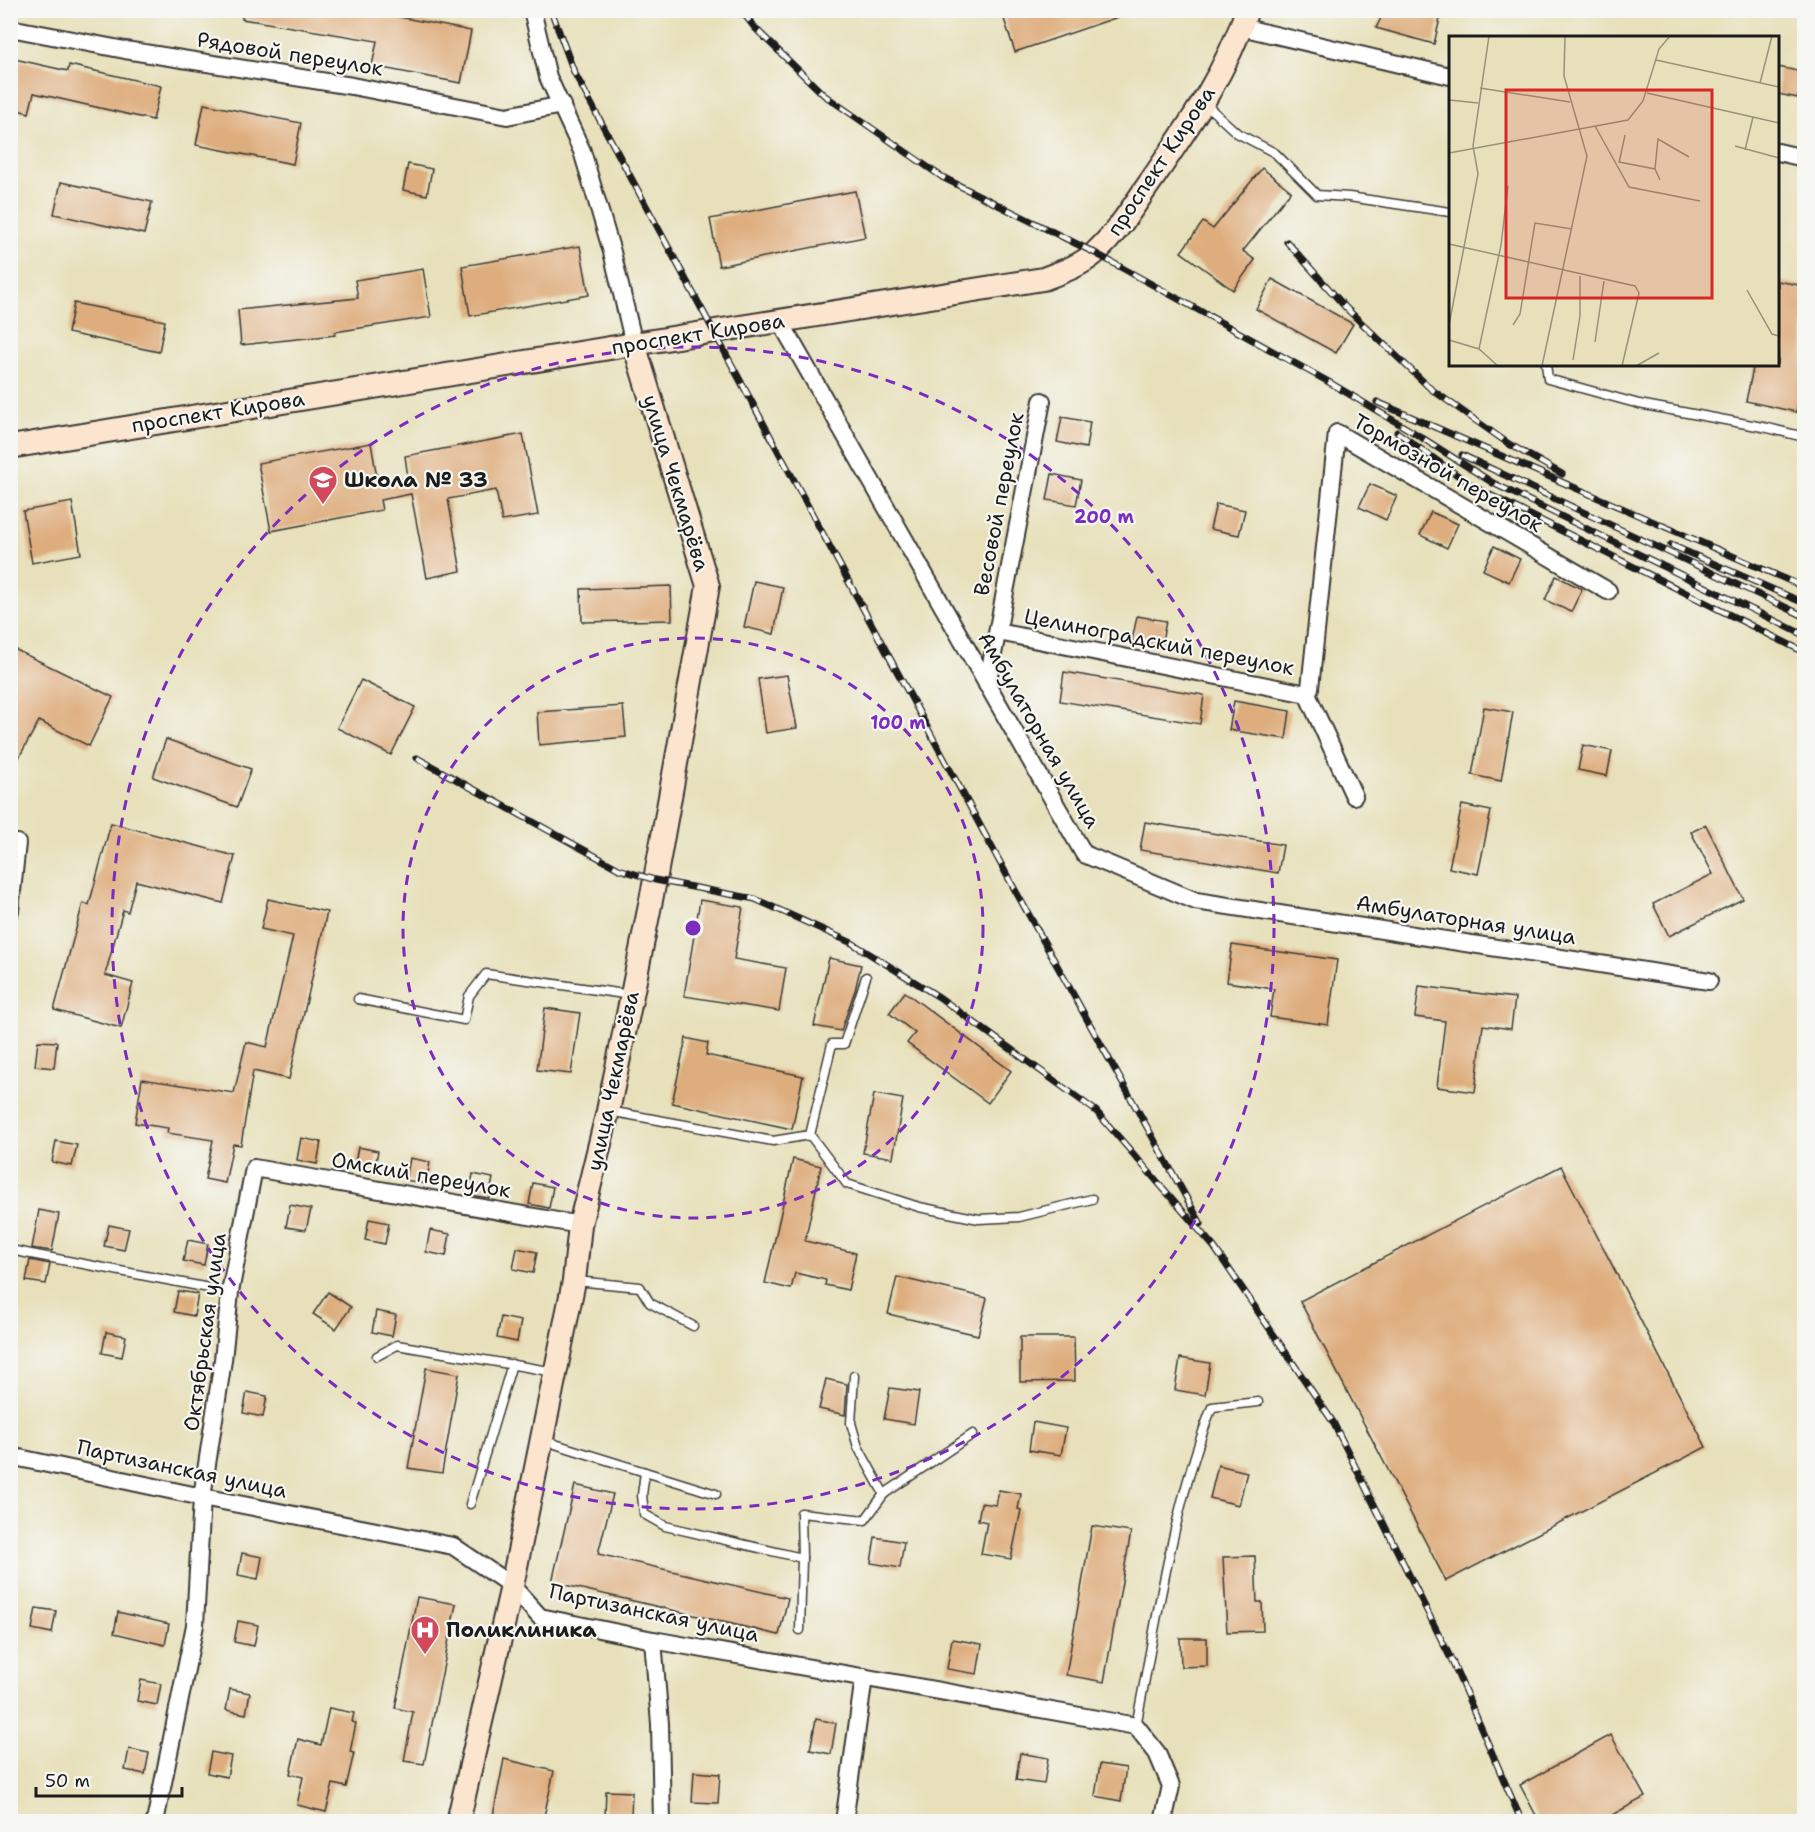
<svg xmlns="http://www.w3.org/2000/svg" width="1815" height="1832" viewBox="0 0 1815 1832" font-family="'Shantell Sans',sans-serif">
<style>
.building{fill:#dead7e}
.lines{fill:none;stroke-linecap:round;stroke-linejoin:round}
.lane-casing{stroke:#3a3934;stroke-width:11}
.street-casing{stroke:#3a3934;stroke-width:20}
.secondary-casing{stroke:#3a3934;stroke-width:26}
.lane{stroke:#fff;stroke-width:8}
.street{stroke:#fff;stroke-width:16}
.secondary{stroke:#fce5cf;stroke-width:22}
.rail-casing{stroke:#1c1c1c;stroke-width:7}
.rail{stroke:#f6f6f2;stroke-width:4.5;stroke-dasharray:14;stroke-linecap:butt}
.ring{fill:none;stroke:#7b2cbf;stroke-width:3;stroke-dasharray:10 8}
.labels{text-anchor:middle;stroke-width:4.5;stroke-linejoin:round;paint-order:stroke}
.street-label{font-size:21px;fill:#1c1c1c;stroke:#f6f6f2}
.poi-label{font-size:21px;font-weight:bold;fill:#1c1c1c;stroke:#f6f6f2;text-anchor:start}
.inset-road{fill:none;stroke:#96927b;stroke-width:1.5}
.view{fill:#d62828;fill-opacity:0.15;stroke:#d62828;stroke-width:3}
.inset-edge{fill:none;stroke:#1c1c1c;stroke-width:3}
.centre{fill:#7b2cbf;stroke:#f6f6f2;stroke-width:3}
.ring-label{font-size:18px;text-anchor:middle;font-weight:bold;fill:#7b2cbf;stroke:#f6f6f2;stroke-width:4.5;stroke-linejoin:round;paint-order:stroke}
</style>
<rect width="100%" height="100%" fill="#f6f6f2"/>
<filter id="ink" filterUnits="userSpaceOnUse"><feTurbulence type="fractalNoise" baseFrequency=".0167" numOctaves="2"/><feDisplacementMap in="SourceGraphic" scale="12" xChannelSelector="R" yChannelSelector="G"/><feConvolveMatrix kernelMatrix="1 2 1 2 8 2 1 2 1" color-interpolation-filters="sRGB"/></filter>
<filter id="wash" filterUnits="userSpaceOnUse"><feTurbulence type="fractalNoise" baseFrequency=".008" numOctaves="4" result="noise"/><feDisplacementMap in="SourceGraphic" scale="24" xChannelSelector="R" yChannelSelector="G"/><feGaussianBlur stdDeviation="1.35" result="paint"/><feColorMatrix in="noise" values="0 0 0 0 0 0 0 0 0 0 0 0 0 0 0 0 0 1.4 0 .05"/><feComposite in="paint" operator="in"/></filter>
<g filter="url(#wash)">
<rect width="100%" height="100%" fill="#e7e0ba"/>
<g id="blocks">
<g class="building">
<polygon points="242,10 364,10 471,31 461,83 372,66 377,41 242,19"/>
<polygon points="1001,10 1130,10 1130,13 1015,52"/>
<polygon points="1385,10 1442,10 1434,44 1376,28"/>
<polygon points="10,58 68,71 69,65 161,86 153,120 34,93 29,113 10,108"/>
<polygon points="1778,67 1803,72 1798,98 1778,94"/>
<polygon points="204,104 301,123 293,164 196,145"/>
<polygon points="408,164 432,169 427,195 403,190"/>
<polygon points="1262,168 1291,191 1243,251 1255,260 1233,290 1181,252 1203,222 1213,229"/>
<polygon points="61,182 152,202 144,234 54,214"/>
<polygon points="855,191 865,237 719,266 710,219"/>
<polygon points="580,246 589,295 470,316 462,266"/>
<polygon points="423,269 431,317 335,332 335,335 241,345 238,310 358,298 355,280"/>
<polygon points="1272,279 1353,324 1336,353 1256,309"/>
<polygon points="1778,281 1804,286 1804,374 1796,412 1746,401 1754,364 1778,364"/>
<polygon points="74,303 165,321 159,352 68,333"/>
<polygon points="1062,417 1090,422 1086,448 1057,442"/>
<polygon points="523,434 538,515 502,521 496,490 448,499 461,571 427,578 411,494 380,500 382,510 271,531 258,463 371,443 378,483 408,478 405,456"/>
<polygon points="1052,474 1081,480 1076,505 1047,500"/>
<polygon points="1370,484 1397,496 1386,520 1359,507"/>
<polygon points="72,502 81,554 32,563 23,511"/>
<polygon points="1216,504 1245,510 1239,535 1210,529"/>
<polygon points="1431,512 1458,524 1447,548 1420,535"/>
<polygon points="1494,546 1520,559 1509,582 1483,570"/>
<polygon points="1556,576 1582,589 1571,612 1545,600"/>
<polygon points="754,581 783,587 774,634 744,627"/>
<polygon points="671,586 672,620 582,622 581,589"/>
<polygon points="1137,616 1166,621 1161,647 1132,641"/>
<polygon points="10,647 113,697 89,746 39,721 10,774"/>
<polygon points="1064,672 1204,695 1200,724 1060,701"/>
<polygon points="787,675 797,728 766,733 758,679"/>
<polygon points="361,680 415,707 391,755 337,728"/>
<polygon points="1234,701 1290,711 1286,739 1229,730"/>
<polygon points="623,706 626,737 539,745 537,712"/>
<polygon points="1484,707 1513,712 1501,781 1472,775"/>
<polygon points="166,739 251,769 237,807 153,777"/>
<polygon points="1583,745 1612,751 1607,776 1578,770"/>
<polygon points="1462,805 1491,811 1478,874 1449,868"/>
<polygon points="1145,822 1283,845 1278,873 1140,850"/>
<polygon points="111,823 235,856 223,903 136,881 128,912 123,910 105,975 133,983 121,1028 54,1010 83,903 89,905"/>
<polygon points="1706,825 1743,899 1669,936 1653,904 1713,874 1691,832"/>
<polygon points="268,899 327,912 289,1079 253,1071 241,1145 233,1144 225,1183 205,1179 213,1140 167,1133 168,1128 135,1123 142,1079 234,1093 246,1042 267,1047 293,936 261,929"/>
<polygon points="700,900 743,907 734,959 786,968 779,1011 684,996"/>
<polygon points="1232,945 1337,960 1328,1025 1270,1017 1274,989 1227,982"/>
<polygon points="829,958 861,965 855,990 841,1031 814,1026"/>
<polygon points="1419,986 1515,998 1511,1029 1483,1025 1475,1092 1437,1087 1445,1021 1415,1017"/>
<polygon points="905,992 1011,1071 988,1103 907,1043 915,1033 889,1013"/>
<polygon points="545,1008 580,1013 571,1074 537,1070"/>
<polygon points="686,1038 708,1043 706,1055 803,1076 792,1129 672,1103"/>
<polygon points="38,1041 57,1042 54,1068 35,1066"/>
<polygon points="874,1094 903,1099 893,1158 863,1153"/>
<polygon points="301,1138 321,1142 317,1164 297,1160"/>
<polygon points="56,1141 77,1145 72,1166 52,1162"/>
<polygon points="358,1147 378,1151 374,1172 354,1168"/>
<polygon points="410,1158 430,1162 426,1184 406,1180"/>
<polygon points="793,1159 821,1166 805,1241 856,1253 848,1290 825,1285 826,1280 795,1273 791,1289 765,1283"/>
<polygon points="1561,1166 1706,1447 1446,1581 1300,1301"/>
<polygon points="473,1174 493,1178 489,1198 469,1195"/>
<polygon points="533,1183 553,1187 549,1208 529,1204"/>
<polygon points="290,1205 311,1209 306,1230 286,1227"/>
<polygon points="39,1210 59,1214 52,1251 32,1248"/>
<polygon points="369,1219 389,1223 385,1244 365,1240"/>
<polygon points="109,1225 129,1229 124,1250 104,1246"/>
<polygon points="430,1230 450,1234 446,1256 426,1252"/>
<polygon points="188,1240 208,1244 204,1265 183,1261"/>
<polygon points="517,1248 537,1252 533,1273 513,1269"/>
<polygon points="30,1260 50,1264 46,1284 26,1281"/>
<polygon points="897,1277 987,1298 978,1335 888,1314"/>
<polygon points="178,1291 198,1294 194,1316 174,1312"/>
<polygon points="328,1292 351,1307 336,1329 313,1314"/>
<polygon points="376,1311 396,1315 392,1336 372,1332"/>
<polygon points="501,1317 521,1321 517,1342 497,1338"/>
<polygon points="106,1332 126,1336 122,1357 102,1353"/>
<polygon points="1020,1337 1074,1337 1075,1381 1020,1382"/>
<polygon points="1180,1358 1210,1363 1205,1395 1175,1390"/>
<polygon points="426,1368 459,1374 442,1473 408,1468"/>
<polygon points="826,1379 847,1384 845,1415 819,1409"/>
<polygon points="890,1388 919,1392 914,1424 884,1419"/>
<polygon points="247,1392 267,1396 263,1417 243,1413"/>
<polygon points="1033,1422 1066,1428 1061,1455 1029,1450"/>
<polygon points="1218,1465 1247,1472 1239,1505 1210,1498"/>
<polygon points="575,1485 613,1494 598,1554 788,1598 779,1635 552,1582"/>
<polygon points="999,1490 1021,1494 1018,1509 1021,1510 1011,1559 981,1554 987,1522 978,1520 981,1503 996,1505"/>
<polygon points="1092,1526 1131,1532 1104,1682 1066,1675"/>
<polygon points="875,1537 904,1542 900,1568 871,1563"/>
<polygon points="242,1553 262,1557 258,1579 238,1575"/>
<polygon points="1255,1556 1257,1602 1262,1602 1263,1631 1227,1632 1223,1557"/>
<polygon points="417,1597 456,1604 424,1764 404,1761 413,1712 395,1708"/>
<polygon points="36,1608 56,1611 52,1633 32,1629"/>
<polygon points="118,1612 169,1624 165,1645 114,1633"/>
<polygon points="238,1621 258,1625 254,1646 234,1642"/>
<polygon points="1180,1638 1207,1638 1207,1666 1181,1667"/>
<polygon points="952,1639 982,1644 977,1674 947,1669"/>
<polygon points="141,1680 161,1684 157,1705 137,1701"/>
<polygon points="230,1689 250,1693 246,1714 226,1710"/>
<polygon points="329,1708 354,1713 352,1722 356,1723 350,1752 354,1753 346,1787 333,1784 326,1812 297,1805 303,1777 290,1774 298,1739 321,1745"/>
<polygon points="816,1719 836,1723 831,1754 810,1750"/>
<polygon points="1611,1735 1645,1797 1601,1821 1539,1821 1520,1785"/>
<polygon points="129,1749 149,1753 145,1774 125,1770"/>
<polygon points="211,1752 231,1756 227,1777 207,1773"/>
<polygon points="1020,1753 1048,1758 1044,1784 1016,1780"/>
<polygon points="504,1759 554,1771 543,1821 492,1821"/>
<polygon points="1100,1764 1126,1768 1121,1801 1095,1796"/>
<polygon points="694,1772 720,1774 718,1803 692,1802"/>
<polygon points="606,1791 632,1792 631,1817 605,1815"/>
</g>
</g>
</g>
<g filter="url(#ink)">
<use href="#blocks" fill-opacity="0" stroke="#3a3934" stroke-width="1.5"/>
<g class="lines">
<g class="lane-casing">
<g id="lane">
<polyline points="1204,103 1237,133 1275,153 1317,195 1349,197 1450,212"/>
<polyline points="1546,364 1548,379 1639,404 1768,428 1804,437"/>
<polyline points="358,999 464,1020 469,996 486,974 631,995"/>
<polyline points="609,1111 773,1141 810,1135 832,1044 844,1044 866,977"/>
<polyline points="810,1135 847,1184 919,1207 979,1219 1019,1217 1092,1199"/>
<polyline points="10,1250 230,1292"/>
<polyline points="575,1281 640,1287 650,1303 693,1326"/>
<polyline points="377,1356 397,1345 555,1372"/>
<polyline points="854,1376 851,1423 858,1447 884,1494"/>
<polyline points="542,1440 716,1494"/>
<polyline points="645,1472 642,1495 644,1514 665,1526 802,1558 800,1630"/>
<polyline points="470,1504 512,1364"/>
<polyline points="802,1558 801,1513 865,1520 884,1494 973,1434"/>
<path d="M 1136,1726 C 1157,1619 1173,1508 1212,1407 L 1258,1402"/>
</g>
</g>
<g class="street-casing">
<g id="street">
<polyline points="532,10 548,77 582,151 612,252 634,344"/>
<polyline points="1241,27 1450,76"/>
<polyline points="10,28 125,50 352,86 507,116 562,105"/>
<polyline points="1778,152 1804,158"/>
<polyline points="780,321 1084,854 1196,901 1709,981"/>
<polyline points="998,632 1307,694 1354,796"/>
<polyline points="987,685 1042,401"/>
<polyline points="1307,694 1310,688 1337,433 1608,591"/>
<polyline points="10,911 17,843"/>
<polyline points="10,1456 202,1497 453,1546 512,1586 540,1617 653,1640 1136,1726 1157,1753 1171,1786 1163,1822"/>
<polyline points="653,1640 660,1724 662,1822"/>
<polyline points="155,1822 195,1625 202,1497 223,1360 230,1292 254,1168 580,1225"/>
<polyline points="844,1822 864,1677"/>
</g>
</g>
<g class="secondary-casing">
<g id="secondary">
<path d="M 10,447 L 634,344 L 1043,279 C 1062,272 1080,266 1095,253 C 1118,232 1134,205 1151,181 C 1188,127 1226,73 1247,10"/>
<polyline points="458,1822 512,1586 574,1281 580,1225 608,1111 632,995 655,880 708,586 634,344"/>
</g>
</g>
<use href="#lane" class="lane"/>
<use href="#street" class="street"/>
<use href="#secondary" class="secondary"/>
<g class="rail-casing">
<g id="rail">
<polyline points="551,10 574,72 1010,881 1201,1224"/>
<polyline points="741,10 755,28 824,95 942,177 1095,253 1327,381 1413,432 1493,483 1804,635"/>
<polyline points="1287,242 1347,309 1431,389 1509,444 1562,474"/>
<polyline points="1377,402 1804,587"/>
<polyline points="1397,432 1474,487 1804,652"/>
<polyline points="1462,455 1804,616"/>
<polyline points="1671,545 1804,603"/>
<polyline points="417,758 619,869 655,880 755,899 852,943 939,997 1096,1111 1214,1247 1333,1422 1452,1661 1522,1822"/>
</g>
</g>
<use href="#rail" class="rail"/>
</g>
</g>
<g class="ring">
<circle cx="693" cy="928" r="290"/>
<circle cx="693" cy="928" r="581"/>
</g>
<defs>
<g id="school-pin" transform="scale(1.5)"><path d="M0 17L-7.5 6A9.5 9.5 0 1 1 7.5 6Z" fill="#d1495b" stroke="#f6f6f2"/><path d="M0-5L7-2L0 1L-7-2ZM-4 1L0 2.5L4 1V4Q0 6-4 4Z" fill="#fff"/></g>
<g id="hospital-pin" transform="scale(1.5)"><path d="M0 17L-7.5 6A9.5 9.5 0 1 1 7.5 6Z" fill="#d1495b" stroke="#f6f6f2"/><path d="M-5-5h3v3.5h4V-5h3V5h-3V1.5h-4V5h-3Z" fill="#fff"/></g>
</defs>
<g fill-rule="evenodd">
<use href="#school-pin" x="323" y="480"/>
<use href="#hospital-pin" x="425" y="1630"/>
</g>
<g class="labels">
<g class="street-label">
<text transform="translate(290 54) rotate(9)" y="7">Рядовой переулок</text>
<text transform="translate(1161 161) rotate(-56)" y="7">проспект Кирова</text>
<text transform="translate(698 334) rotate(-9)" y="7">проспект Кирова</text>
<text transform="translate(218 412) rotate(-9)" y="7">проспект Кирова</text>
<text transform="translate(1448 473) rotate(30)" y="7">Тормозной переулок</text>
<text transform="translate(676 483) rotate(73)" y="7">улица Чекмарёва</text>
<text transform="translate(999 504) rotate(-79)" y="7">Весовой переулок</text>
<text transform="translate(1159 642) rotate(11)" y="7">Целиноградский переулок</text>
<text transform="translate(1039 730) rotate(60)" y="7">Амбулаторная улица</text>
<text transform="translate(1466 920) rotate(9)" y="7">Амбулаторная улица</text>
<text transform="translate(613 1081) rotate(-78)" y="7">улица Чекмарёва</text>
<text transform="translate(421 1175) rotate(10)" y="7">Омский переулок</text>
<text transform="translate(205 1332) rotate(-82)" y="7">Октябрьская улица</text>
<text transform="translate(182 1469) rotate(12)" y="7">Партизанская улица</text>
<text transform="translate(654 1613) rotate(12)" y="7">Партизанская улица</text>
</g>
<g class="poi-label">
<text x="344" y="487">Школа № 33</text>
<text x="446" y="1637">Поликлиника</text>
</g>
</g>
<g transform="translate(1449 36)">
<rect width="330" height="330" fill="#e7e0ba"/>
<path class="inset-road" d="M 207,24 L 330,51M 311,47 L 323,0M 31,52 L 121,66M 198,57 L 330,87M 0,64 L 29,67M 146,90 L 180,151 L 251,165M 286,110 L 330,122M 296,114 L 304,81M 0,117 L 179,84 L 194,65 L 210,13 L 221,0M 170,126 L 206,133 L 211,144M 170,127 L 176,99M 206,133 L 209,103 L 240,121M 0,208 L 186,250 L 190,257 L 173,330M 298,254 L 323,298 L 330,300M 0,289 L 29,138 L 24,110 L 40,0M 64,289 L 71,278 L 86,187 L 123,193M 0,304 L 30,313 L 49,330M 146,306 L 155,245M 30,313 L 52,209 L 59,150M 124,324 L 131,280 L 131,240M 93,330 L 138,120 L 115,40 L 116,0M 187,330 L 210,317"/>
<path class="view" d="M 57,54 L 263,54 L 263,262 L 57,262 Z"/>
<rect width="330" height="330" class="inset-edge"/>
</g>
<circle cx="693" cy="928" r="9" class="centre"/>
<g class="ring-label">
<text x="1104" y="523">200 m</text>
<text x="898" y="729">100 m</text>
</g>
<rect width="1815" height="1832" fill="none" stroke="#f6f6f2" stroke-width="36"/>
<path d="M36 1787v9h146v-9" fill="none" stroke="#1c1c1c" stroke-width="3"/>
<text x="45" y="1787" font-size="18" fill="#1c1c1c" stroke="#f6f6f2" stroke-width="4.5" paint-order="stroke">50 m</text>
</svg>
